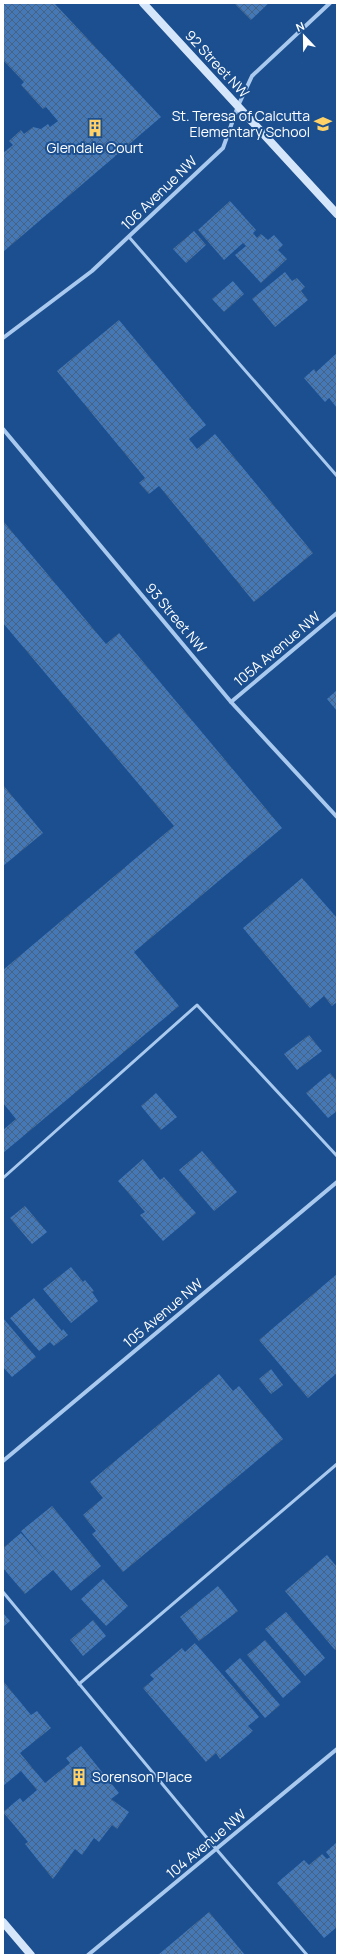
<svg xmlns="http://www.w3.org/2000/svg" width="340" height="1958" viewBox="0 0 340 1958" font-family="Manrope,sans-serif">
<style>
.building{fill:url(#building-cross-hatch)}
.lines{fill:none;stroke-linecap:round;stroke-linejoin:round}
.lane{stroke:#a9c9ee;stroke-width:3}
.street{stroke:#a9c9ee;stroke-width:4}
.secondary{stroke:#d6e6fa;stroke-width:8}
.labels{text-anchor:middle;stroke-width:4;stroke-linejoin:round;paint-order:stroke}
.street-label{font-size:14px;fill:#fff;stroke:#1b4f8f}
.poi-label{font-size:14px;fill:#fff;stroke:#1b4f8f;text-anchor:end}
</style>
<defs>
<pattern id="building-cross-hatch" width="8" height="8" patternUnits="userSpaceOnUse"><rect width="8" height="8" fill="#4478b7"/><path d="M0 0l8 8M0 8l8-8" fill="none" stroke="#486282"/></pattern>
</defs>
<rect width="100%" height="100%" fill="#1b4f8f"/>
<g class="building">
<polygon points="3,3 54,3 161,117 3,252 3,153 13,145 9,141 21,130 24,134 33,127 41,129 48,124 50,127 58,121 46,107 43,109 21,85 24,82 3,60"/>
<polygon points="234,3 269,3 251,20"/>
<polygon points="230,201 256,230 253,233 257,238 261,234 268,240 274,235 283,245 278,250 287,259 261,283 235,255 246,246 243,243 224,260 198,230"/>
<polygon points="194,231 206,245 186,263 173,249"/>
<polygon points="285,272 292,281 297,278 305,287 301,291 308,300 275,327 252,299"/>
<polygon points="233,281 244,294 224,312 212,299"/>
<polygon points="119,320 206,425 189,439 197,449 215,434 313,553 254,602 159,486 149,494 139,483 145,478 57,371"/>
<polygon points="337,353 337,408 329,398 325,402 304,378 314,369 316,372"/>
<polygon points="3,521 106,644 119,633 282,828 134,952 179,1006 3,1153 3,1130 16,1119 3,1103 3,970 174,826 3,623"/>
<polygon points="337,690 337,711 327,699"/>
<polygon points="3,785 43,833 3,866"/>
<polygon points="302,878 337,918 337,1002 332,1006 324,996 310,1008 243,928"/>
<polygon points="309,1035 322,1051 297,1070 284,1054"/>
<polygon points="330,1073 337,1081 337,1111 328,1118 306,1093"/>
<polygon points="156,1093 177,1117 161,1130 141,1106"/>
<polygon points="202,1151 237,1192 214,1211 179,1170"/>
<polygon points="143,1159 160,1180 164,1177 196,1213 163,1241 140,1215 145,1212 118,1181"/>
<polygon points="25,1206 47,1232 32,1244 10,1218"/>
<polygon points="71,1267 83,1282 85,1280 94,1291 92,1292 98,1301 71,1323 43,1289"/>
<polygon points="337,1274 337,1373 308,1398 259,1340"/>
<polygon points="34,1298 62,1331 63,1329 68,1335 54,1346 50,1342 39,1351 10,1318"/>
<polygon points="3,1318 36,1357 12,1377 3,1367"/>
<polygon points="271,1369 283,1385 271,1394 259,1379"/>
<polygon points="219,1374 233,1391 239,1386 283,1439 123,1572 92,1534 96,1531 83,1515 103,1498 90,1482"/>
<polygon points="52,1506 101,1566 71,1591 53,1570 25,1594 3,1568 3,1548 21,1533 48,1564 21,1531"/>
<polygon points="327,1555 337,1567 337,1648 335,1650 285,1591"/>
<polygon points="103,1579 128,1606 106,1626 81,1599"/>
<polygon points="218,1586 238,1611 199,1641 180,1617"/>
<polygon points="286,1612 325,1658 305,1676 265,1629"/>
<polygon points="3,1613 10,1621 3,1627"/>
<polygon points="93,1620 106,1636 83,1656 70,1640"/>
<polygon points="265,1640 301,1682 283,1698 247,1655"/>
<polygon points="195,1643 259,1717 248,1726 253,1731 220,1759 216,1753 206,1762 143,1688 154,1679 150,1675 182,1648 185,1652"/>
<polygon points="240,1658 280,1705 265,1718 225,1671"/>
<polygon points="3,1681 31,1715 37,1711 51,1728 20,1753 45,1783 70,1763 66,1758 81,1746 119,1793 111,1799 129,1812 117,1829 112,1825 99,1842 94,1838 82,1855 75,1849 53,1879 25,1844 28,1842 3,1812 20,1798 23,1802 37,1790 21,1771 3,1786"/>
<polygon points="337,1842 337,1927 324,1938 277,1883 304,1860 309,1865 322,1854 327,1859 330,1857 326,1852"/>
<polygon points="209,1912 245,1955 158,1955"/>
</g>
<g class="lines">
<g class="lane">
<polyline points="129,237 337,476"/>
<polyline points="3,1178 197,1005 337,1156"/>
<polyline points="3,1592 217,1850 307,1955"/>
<polyline points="79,1684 337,1464"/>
</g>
<g class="street">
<polyline points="3,338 92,271 223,148 238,106 252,76 330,3"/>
<polyline points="3,429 231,702 337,817"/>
<polyline points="231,702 337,613"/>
<polyline points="3,1461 337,1182"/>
<polyline points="88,1955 337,1749"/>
</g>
<g class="secondary">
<polyline points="143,3 337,214"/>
<polyline points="3,1922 31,1955"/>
</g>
</g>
<defs>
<g id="school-bare" transform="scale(1.38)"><path d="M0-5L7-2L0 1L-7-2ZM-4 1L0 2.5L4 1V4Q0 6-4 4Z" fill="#ffd166" stroke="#1b4f8f" stroke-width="2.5" paint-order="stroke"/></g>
<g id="building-bare" transform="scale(1.38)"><path d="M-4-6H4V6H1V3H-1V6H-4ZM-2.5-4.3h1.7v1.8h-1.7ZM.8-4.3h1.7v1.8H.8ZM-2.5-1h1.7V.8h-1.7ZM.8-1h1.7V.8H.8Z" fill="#ffd166" stroke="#1b4f8f" stroke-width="2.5" paint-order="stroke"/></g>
</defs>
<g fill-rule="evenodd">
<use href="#school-bare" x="323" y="124"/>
<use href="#building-bare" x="95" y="128"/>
<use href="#building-bare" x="79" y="1777"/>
</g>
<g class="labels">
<g class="street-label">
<text transform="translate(217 64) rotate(47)" y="5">92 Street NW</text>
<text transform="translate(159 193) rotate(-44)" y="5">106 Avenue NW</text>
<text transform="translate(176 618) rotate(50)" y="5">93 Street NW</text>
<text transform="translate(277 649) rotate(-40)" y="5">105A Avenue NW</text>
<text transform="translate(163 1313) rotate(-40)" y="5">105 Avenue NW</text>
<text transform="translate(206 1844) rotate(-40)" y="5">104 Avenue NW</text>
</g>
<g class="poi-label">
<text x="310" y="121">St. Teresa of Calcutta<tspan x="310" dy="16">Elementary School</tspan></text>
<text x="95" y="153" text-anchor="middle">Glendale Court</text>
<text x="92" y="1782" text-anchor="start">Sorenson Place</text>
</g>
</g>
<rect width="340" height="1958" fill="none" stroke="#ffffff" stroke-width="8"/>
<g transform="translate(304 36) rotate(338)" stroke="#1b4f8f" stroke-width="3" paint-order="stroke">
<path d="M0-3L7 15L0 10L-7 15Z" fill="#ffffff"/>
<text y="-6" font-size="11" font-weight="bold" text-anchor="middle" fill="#ffffff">N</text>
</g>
</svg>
